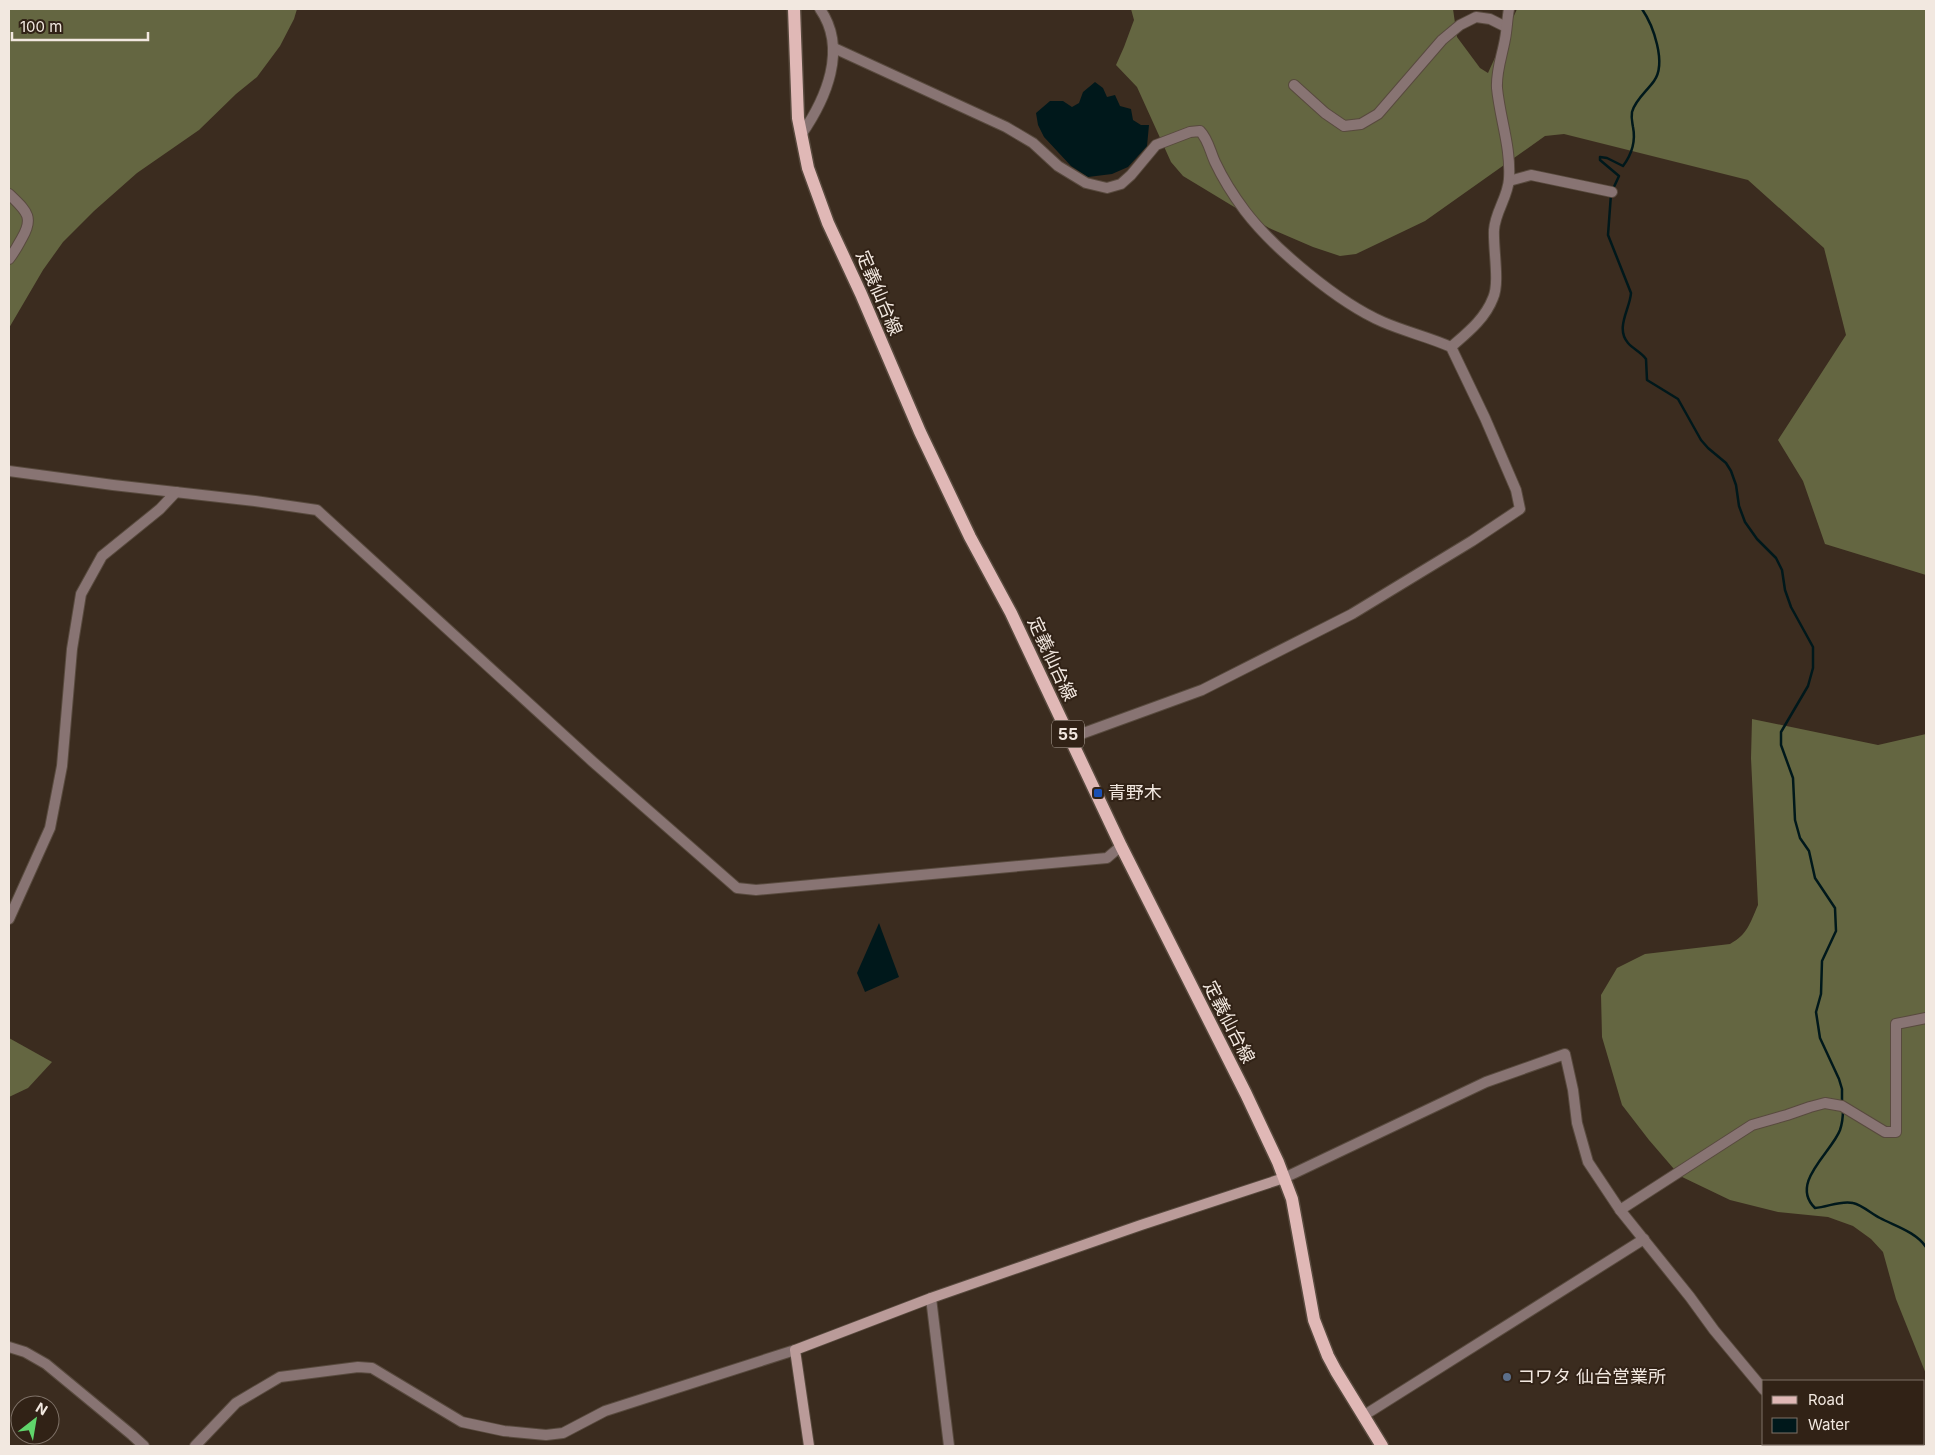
<svg xmlns="http://www.w3.org/2000/svg" width="1935" height="1455" viewBox="0 0 1935 1455" font-family="Inter,'Noto Sans JP',sans-serif">
<style>
.forest{fill:#646641}
.water{fill:#00181b}
.lines{fill:none;stroke-linecap:round;stroke-linejoin:round}
.stream{stroke:#00181b;stroke-width:2.5}
.street-casing{stroke:#584a3e;stroke-width:12}
.secondary-casing{stroke:#584a3e;stroke-width:12}
.primary-casing{stroke:#584a3e;stroke-width:15}
.street{stroke:#887473;stroke-width:10}
.secondary{stroke:#ba9b99;stroke-width:10}
.primary{stroke:#e0b8b6;stroke-width:12}
.transit-dot{fill:#1a4fb4;stroke:#312216;stroke-width:2}
.service-dot{fill:#5c6f8a;stroke:#312216;stroke-width:2}
.labels{text-anchor:middle;stroke-width:4;stroke-linejoin:round;paint-order:stroke}
.shield{fill:#312216;stroke:#b8ada3;stroke-width:1}
.shield-label{font-size:16px;font-weight:bold;fill:#f2e8e0}
.street-label{font-size:18px;fill:#f2e8e0;stroke:#312216}
.poi-label{font-size:18px;fill:#f2e8e0;stroke:#312216;text-anchor:start}
</style>
<rect width="100%" height="100%" fill="#3b2c1f"/>
<g class="forest">
<polygon points="9,9 297,9 294,19 280,46 257,77 236,94 199,130 137,173 94,211 63,242 43,270 9,328"/>
<polygon points="1131,9 1453,9 1457,37 1480,68 1488,73 1517,9 1926,9 1926,575 1825,544 1803,481 1778,440 1846,335 1824,248 1748,180 1564,134 1545,136 1425,221 1356,254 1340,256 1313,247 1269,228 1183,176 1171,162 1137,87 1116,65 1124,47 1134,20"/>
<path d="M 1752,719 L 1878,745 L 1926,734 L 1926,1374 L 1896,1299 L 1883,1252 L 1871,1239 L 1853,1226 L 1828,1217 L 1778,1212 L 1730,1200 L 1680,1176 L 1649,1140 L 1622,1105 L 1602,1037 L 1601,995 L 1617,968 L 1645,954 L 1730,944 C 1748,934 1750,923 1758,905 L 1751,758 Z"/>
<polygon points="9,1038 52,1062 28,1088 9,1097"/>
</g>
<g class="water">
<polygon points="1095,82 1103,88 1107,97 1115,95 1120,106 1131,109 1133,120 1141,125 1149,125 1147,146 1128,167 1112,174 1088,177 1071,166 1044,137 1038,125 1036,113 1050,101 1063,101 1072,107 1079,103 1083,92"/>
<polygon points="879,923 899,977 865,992 857,973"/>
</g>
<g class="lines">
<g class="stream">
<path d="M 1613,189 L 1619,176 L 1600,160 L 1600,157 L 1607,158 L 1623,166 C 1632,154 1636,142 1633,127 C 1632,121 1631,118 1632,112 C 1635,100 1647,91 1654,81 C 1667,63 1653,25 1642,9"/>
<path d="M 1611,194 L 1608,235 L 1631,293 C 1630,309 1615,328 1628,343 C 1633,349 1641,352 1646,359 L 1647,380 L 1678,399 L 1701,440 L 1708,448 L 1726,463 L 1731,471 L 1736,485 L 1739,506 L 1745,522 L 1757,539 L 1776,558 L 1782,570 L 1785,590 L 1791,607 L 1813,647 L 1813,668 L 1808,686 L 1781,732 L 1781,745 L 1793,778 L 1795,820 L 1800,838 L 1809,851 L 1815,878 L 1835,908 L 1836,931 L 1822,961 L 1821,994 L 1816,1012 L 1820,1038 L 1839,1079 L 1842,1089 L 1842,1102"/>
<path d="M 1843,1110 C 1843,1116 1842,1124 1840,1130 C 1832,1152 1789,1183 1815,1208 C 1828,1207 1841,1200 1853,1203 C 1862,1205 1872,1214 1880,1218 C 1895,1226 1916,1232 1926,1247"/>
</g>
<g class="street-casing">
<g id="street">
<path d="M 834,48 L 1006,127 L 1033,143 L 1058,166 L 1086,183 L 1107,188 L 1121,184 L 1131,175 L 1156,145 L 1190,132 L 1200,131 C 1208,139 1210,151 1215,162 C 1223,179 1233,195 1245,211 C 1274,249 1339,303 1383,322 C 1406,332 1429,337 1451,347 L 1485,418 L 1516,490 L 1520,509 L 1472,541 L 1352,614 L 1202,690 L 1070,738"/>
<polyline points="1294,85 1325,113 1344,126 1361,124 1378,114 1442,40 1460,25 1476,17 1490,19 1506,27"/>
<path d="M 801,135 C 826,99 848,49 820,9"/>
<polyline points="1509,181 1531,175 1612,192"/>
<path d="M 9,194 C 25,210 35,216 22,238 C 18,245 14,253 9,259"/>
<path d="M 1451,347 C 1467,333 1485,319 1493,298 C 1500,283 1493,249 1494,230 C 1495,212 1508,197 1509,179 C 1511,147 1500,119 1497,88 C 1496,71 1502,56 1505,39 C 1507,29 1507,19 1509,9"/>
<polyline points="9,471 113,485 255,501 317,510 592,761 737,888 756,890 1107,858 1121,846"/>
<polyline points="9,919 50,828 62,766 72,649 81,594 102,556 160,509 176,492"/>
<polyline points="1284,1178 1486,1082 1565,1054 1573,1090 1577,1123 1588,1162 1620,1210 1690,1297 1714,1330 1764,1390"/>
<polyline points="1620,1210 1752,1125 1787,1115 1810,1107 1825,1103 1842,1106 1885,1132 1896,1132 1896,1024 1926,1018"/>
<polyline points="931,1298 949,1446"/>
<polyline points="9,1347 25,1352 46,1364 132,1435 144,1446"/>
<polyline points="1363,1416 1644,1239"/>
<polyline points="1808,1444 1810,1446"/>
<polyline points="195,1446 236,1403 280,1377 358,1367 372,1368 462,1422 504,1431 546,1435 563,1433 605,1411 795,1350"/>
</g>
</g>
<g class="secondary-casing">
<polyline id="secondary" points="809,1446 795,1350 931,1298 1141,1225 1284,1178"/>
</g>
<g class="primary-casing">
<polyline id="primary" points="794,9 798,118 808,168 828,223 861,294 920,432 970,537 1011,613 1121,846 1246,1094 1278,1162 1292,1199 1314,1320 1328,1356 1336,1371 1382,1446"/>
</g>
<use href="#street" class="street"/>
<use href="#secondary" class="secondary"/>
<use href="#primary" class="primary"/>
</g>
<rect class="transit-dot" x="1093" y="788" width="10" height="10" rx="2.5"/>
<circle class="service-dot" cx="1507" cy="1377" r="5"/>
<g class="labels">
<rect class="shield" x="1052" y="720.5" width="32" height="27" rx="4"/>
<g class="shield-label">
<text x="1068" y="740">55</text>
</g>
<g class="street-label">
<text transform="translate(879 293) rotate(67)" y="6">定義仙台線</text>
<text transform="translate(1052 659) rotate(65)" y="6">定義仙台線</text>
<text transform="translate(1229 1022) rotate(63)" y="6">定義仙台線</text>
</g>
<g class="poi-label">
<text x="1108" y="799">青野木</text>
<text x="1517" y="1383">コワタ 仙台営業所</text>
</g>
</g>
<rect width="1935" height="1455" fill="none" stroke="#f2e8e0" stroke-width="20"/>
<rect x="1762" y="1380" width="162" height="65" fill="#312216" stroke="#7e7167"/>
<rect x="1772" y="1396" width="25" height="8" fill="#e0b8b6" stroke="#7e7167"/>
<text x="1808" y="1405" font-size="15" fill="#f2e8e0">Road</text>
<rect x="1772" y="1418" width="25" height="15" fill="#00181b" stroke="#7e7167"/>
<text x="1808" y="1430" font-size="15" fill="#f2e8e0">Water</text>
<g transform="translate(35 1420) rotate(31)"><circle r="24" fill="#312216" stroke="#7e7167"/>
<path d="M0-4L9 19L0 12L-9 19Z" fill="#60d56b"/>
<text y="-8" font-size="14" font-weight="bold" text-anchor="middle" fill="#f2e8e0">N</text>
</g>
<path d="M12 32v8h136v-8" fill="none" stroke="#f2e8e0" stroke-width="2.5"/>
<text x="20" y="32" font-size="15" fill="#f2e8e0" stroke="#312216" stroke-width="4" paint-order="stroke">100 m</text>
</svg>
